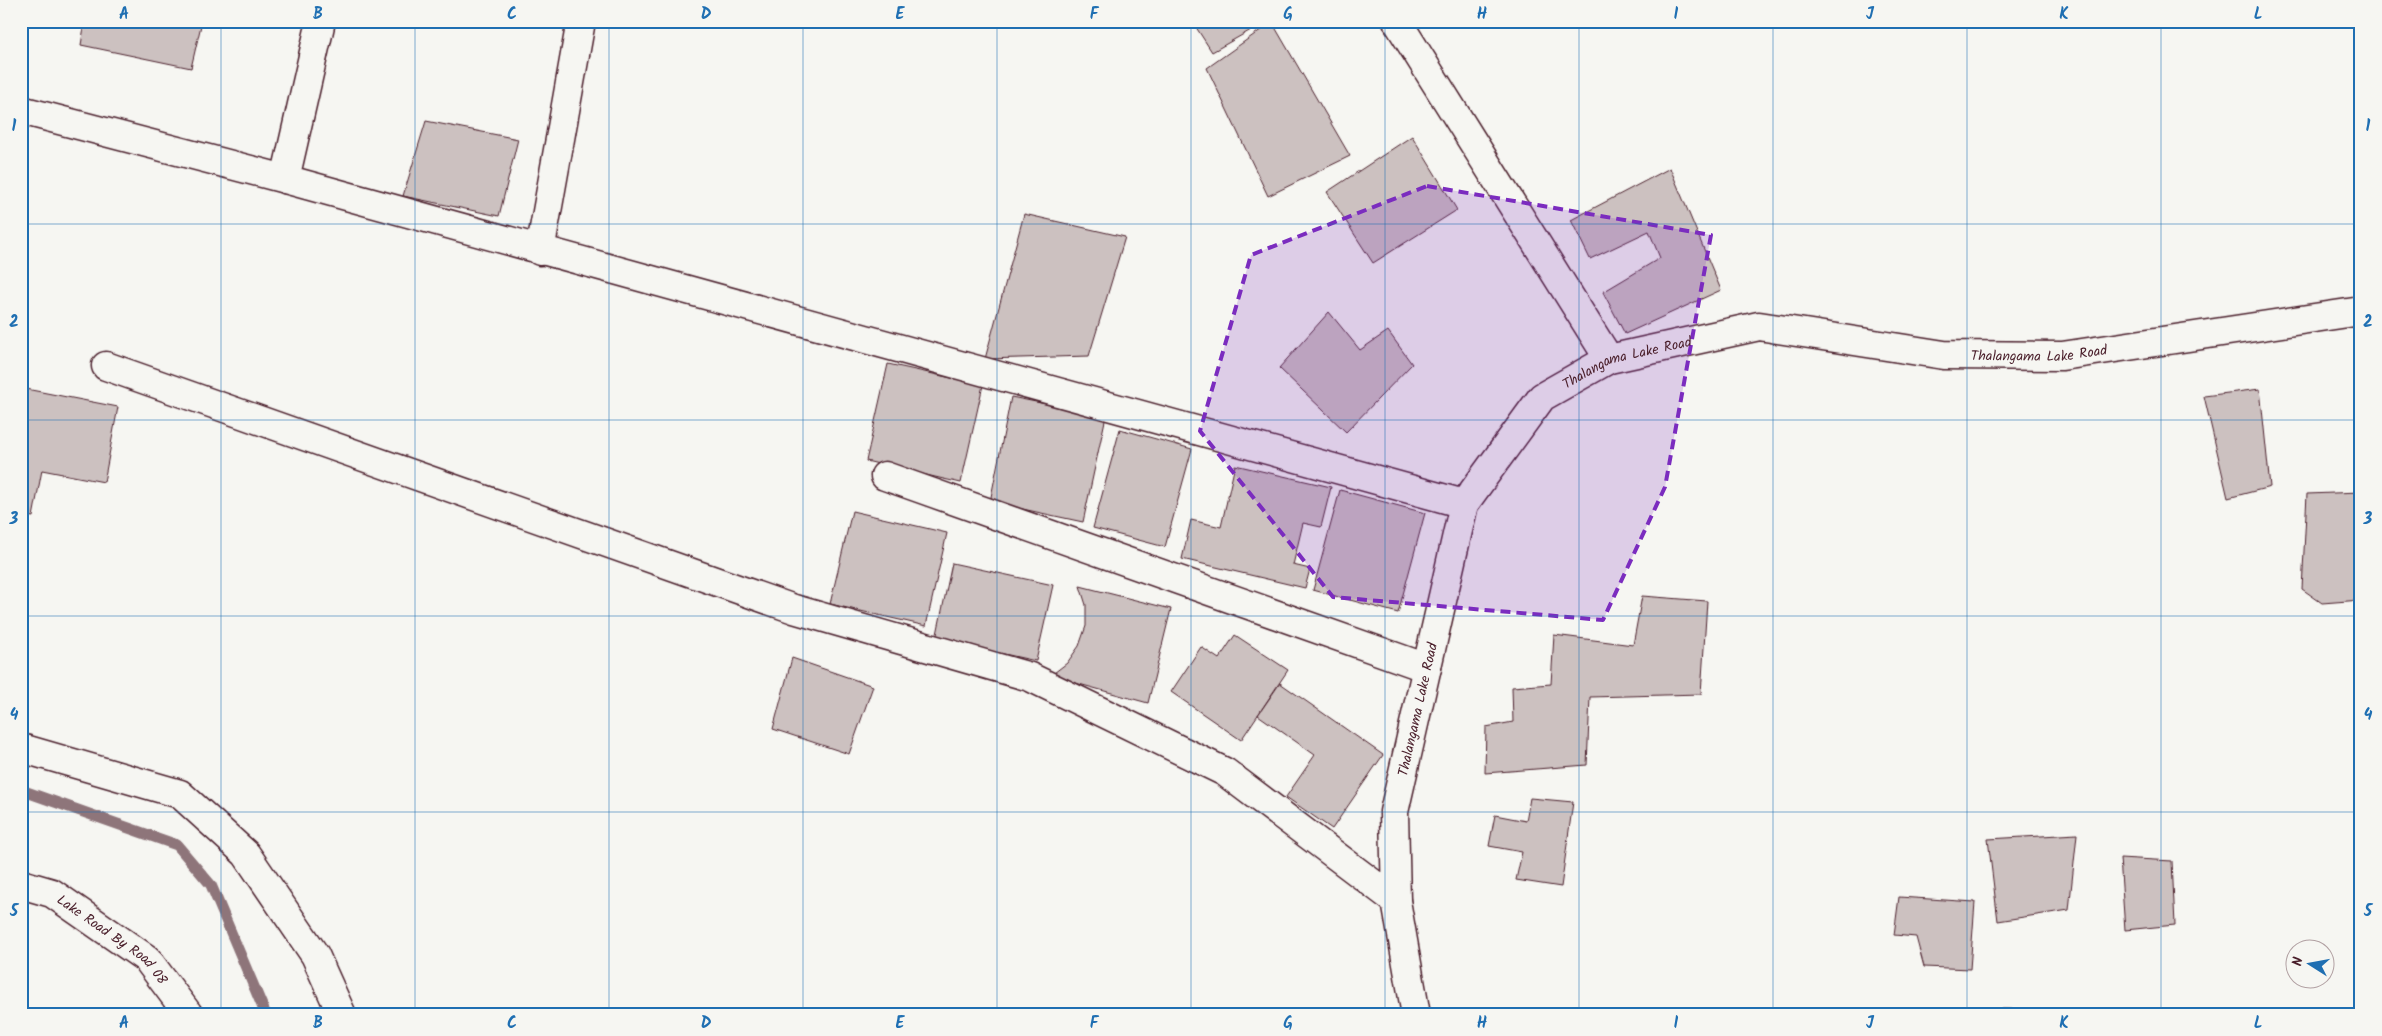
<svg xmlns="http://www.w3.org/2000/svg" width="2382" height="1036" viewBox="0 0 2382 1036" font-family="Kalam,sans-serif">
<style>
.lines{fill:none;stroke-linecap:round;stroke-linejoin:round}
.stream{stroke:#8e747a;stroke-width:11}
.building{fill:#ccc1c0;stroke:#4a1f2b}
.minor-casing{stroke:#4a1f2b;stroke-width:31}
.minor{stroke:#f6f6f2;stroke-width:28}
.marked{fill:#7b2cbf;fill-opacity:0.2;stroke:#7b2cbf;stroke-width:4;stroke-dasharray:10 6;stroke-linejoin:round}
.grid{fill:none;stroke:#1f6fb2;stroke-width:1;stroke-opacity:0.55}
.labels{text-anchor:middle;stroke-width:4;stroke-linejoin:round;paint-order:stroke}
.street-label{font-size:14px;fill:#4a1f2b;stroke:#f6f6f2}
.neatline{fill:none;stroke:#1f6fb2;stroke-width:2}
.grid-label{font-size:16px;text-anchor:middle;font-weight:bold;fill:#1f6fb2}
</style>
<rect width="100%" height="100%" fill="#f6f6f2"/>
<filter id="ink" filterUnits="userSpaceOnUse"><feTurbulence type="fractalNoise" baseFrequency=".02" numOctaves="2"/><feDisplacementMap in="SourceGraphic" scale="10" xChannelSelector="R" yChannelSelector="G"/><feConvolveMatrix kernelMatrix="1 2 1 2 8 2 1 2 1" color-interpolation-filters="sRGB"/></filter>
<g filter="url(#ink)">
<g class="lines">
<polyline class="stream" points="21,790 177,845 211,885 266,1015"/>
</g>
<g class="building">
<polygon points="85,21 202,21 191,68 81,45"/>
<polygon points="1192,21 1267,21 1212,52"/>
<polygon points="1272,22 1350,156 1268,196 1207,68"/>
<polygon points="426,121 518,139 499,216 403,196"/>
<polygon points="1412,136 1457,210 1373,263 1327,192"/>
<polygon points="1670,168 1721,290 1625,334 1603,292 1660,258 1649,231 1590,259 1571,220"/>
<polygon points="1024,214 1125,237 1089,356 985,359"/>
<polygon points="1329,312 1360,350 1388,331 1412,364 1346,432 1279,368"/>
<polygon points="888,364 983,385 961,483 866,461"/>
<polygon points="21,388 118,407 104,482 42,470 33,517 21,515"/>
<polygon points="2260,389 2270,487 2228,498 2204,396"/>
<polygon points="1011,397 1106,416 1083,522 990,502"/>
<polygon points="1120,429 1192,449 1165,547 1093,528"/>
<polygon points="1235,465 1331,487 1321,527 1303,523 1293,565 1310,569 1305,588 1182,559 1191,520 1221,527"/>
<polygon points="1340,490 1425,513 1398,613 1313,590"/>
<polygon points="2361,492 2361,600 2322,603 2302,589 2307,494"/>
<polygon points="852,511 947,533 926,626 830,604"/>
<polygon points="952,563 1053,585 1036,661 936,639"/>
<polygon points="1080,586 1171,609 1148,703 1050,676 1067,663 1079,646 1086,626 1086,605"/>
<polygon points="1642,596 1707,601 1701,694 1590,697 1587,765 1485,773 1486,727 1513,722 1512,687 1551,684 1554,635 1633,645"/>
<polygon points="1235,635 1288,670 1241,740 1171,692 1201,647 1219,659"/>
<polygon points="792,658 873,686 849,754 773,729"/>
<polygon points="1280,683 1383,755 1332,829 1286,797 1315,755 1258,715"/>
<polygon points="1530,798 1573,802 1561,887 1516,880 1522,852 1489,846 1495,815 1526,821"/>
<polygon points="2077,834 2069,910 1998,921 1988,839"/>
<polygon points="2120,858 2172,861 2175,925 2125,930"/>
<polygon points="1899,897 1975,902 1970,969 1924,967 1916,937 1894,935"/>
<polygon points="2002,1009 2095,1011 2095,1015 2003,1015"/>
</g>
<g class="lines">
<g class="minor-casing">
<g id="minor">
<polyline points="321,21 285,179 1464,504"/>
<polyline points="1397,21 1609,359"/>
<polyline points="21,110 285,179"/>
<polyline points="540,251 581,21"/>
<polyline points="106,366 794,609 1030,677 1225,772 1396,901"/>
<polyline points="885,476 1427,668"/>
<polyline points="21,748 180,794 246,854 315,955 342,1015"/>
<path id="s1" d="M 21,884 L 52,893 L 147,959 L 189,1015"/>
<path id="s2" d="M 1416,1015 L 1396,901 L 1394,812 L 1464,504 L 1542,397 L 1609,359 L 1759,326 L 1944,355 L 2062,356 L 2361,311"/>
</g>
</g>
<use href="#minor" class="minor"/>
</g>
</g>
<path class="marked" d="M 1427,186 L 1711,235 L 1665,487 L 1603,620 L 1333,597 L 1200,431 L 1251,255 Z"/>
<path class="grid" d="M 221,21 L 221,1015M 415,21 L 415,1015M 609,21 L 609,1015M 803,21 L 803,1015M 997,21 L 997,1015M 1191,21 L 1191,1015M 1385,21 L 1385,1015M 1579,21 L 1579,1015M 1773,21 L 1773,1015M 1967,21 L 1967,1015M 2161,21 L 2161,1015M 21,224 L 2361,224M 21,420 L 2361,420M 21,616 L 2361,616M 21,812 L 2361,812"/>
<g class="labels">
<g class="street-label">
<text dy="5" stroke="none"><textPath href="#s2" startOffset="1166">Thalangama Lake Road</textPath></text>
<text dy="5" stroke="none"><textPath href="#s2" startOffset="746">Thalangama Lake Road</textPath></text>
<text dy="5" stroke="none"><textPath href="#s2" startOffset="310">Thalangama Lake Road</textPath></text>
<text dy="5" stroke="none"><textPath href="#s1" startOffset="109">Lake Road By Road 08</textPath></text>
</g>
</g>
<rect width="2382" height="1036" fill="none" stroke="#f6f6f2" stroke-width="55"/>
<g transform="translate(2310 964) rotate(281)"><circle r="24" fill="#f6f6f2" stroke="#b1a0a2"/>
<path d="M0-4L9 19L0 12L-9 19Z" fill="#1f6fb2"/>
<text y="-8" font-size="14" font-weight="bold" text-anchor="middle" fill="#4a1f2b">N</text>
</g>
<rect x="28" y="28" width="2326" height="980" class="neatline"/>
<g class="grid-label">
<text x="124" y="19">A</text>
<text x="318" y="19">B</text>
<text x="512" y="19">C</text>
<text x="706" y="19">D</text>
<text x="900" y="19">E</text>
<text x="1094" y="19">F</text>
<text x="1288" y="19">G</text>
<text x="1482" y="19">H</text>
<text x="1676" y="19">I</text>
<text x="1870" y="19">J</text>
<text x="2064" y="19">K</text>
<text x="2258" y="19">L</text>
<text x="14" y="131">1</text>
<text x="2368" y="131">1</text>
<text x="14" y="327">2</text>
<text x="2368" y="327">2</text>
<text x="14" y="524">3</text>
<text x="2368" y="524">3</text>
<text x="14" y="720">4</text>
<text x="2368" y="720">4</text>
<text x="14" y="916">5</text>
<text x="2368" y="916">5</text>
<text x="124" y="1028">A</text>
<text x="318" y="1028">B</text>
<text x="512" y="1028">C</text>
<text x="706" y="1028">D</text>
<text x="900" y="1028">E</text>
<text x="1094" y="1028">F</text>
<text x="1288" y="1028">G</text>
<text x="1482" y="1028">H</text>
<text x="1676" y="1028">I</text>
<text x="1870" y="1028">J</text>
<text x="2064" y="1028">K</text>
<text x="2258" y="1028">L</text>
</g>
</svg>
